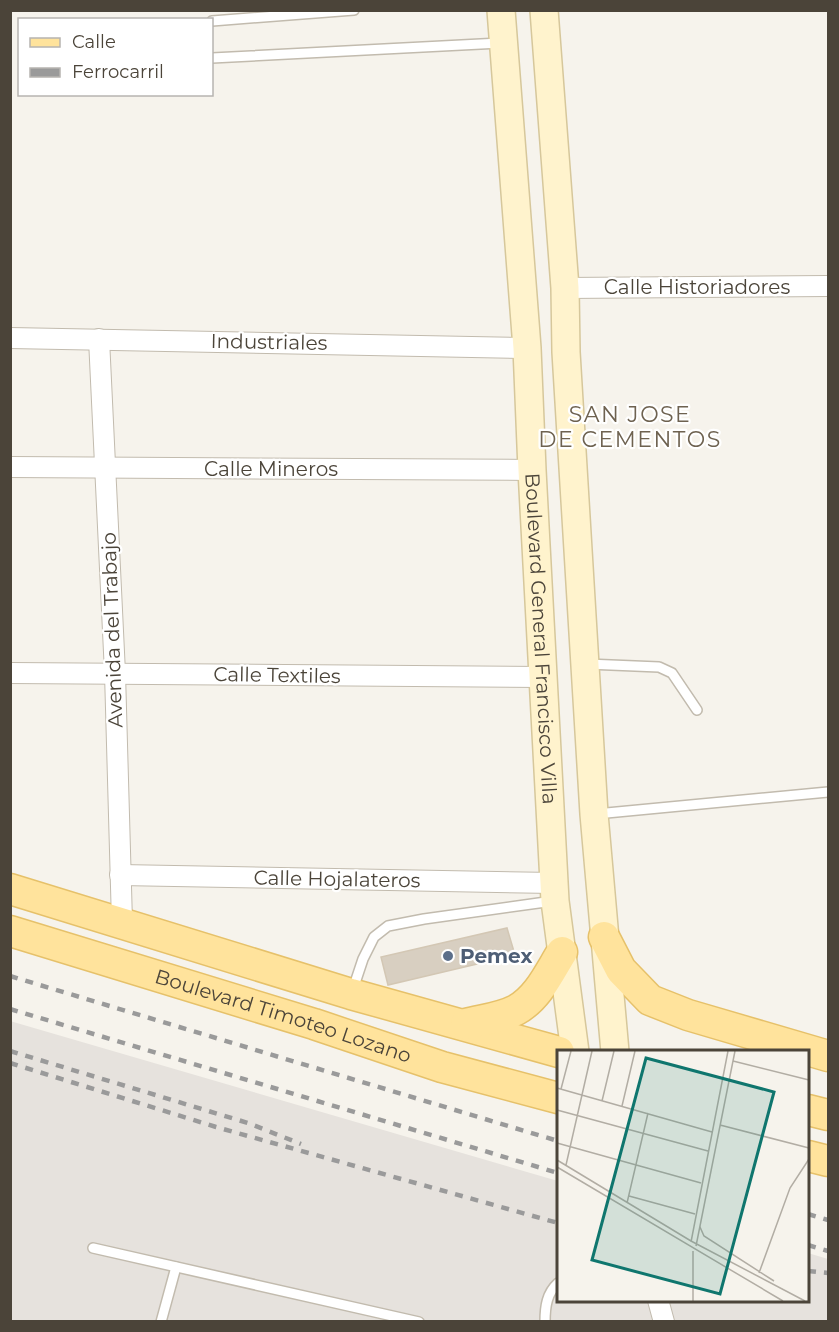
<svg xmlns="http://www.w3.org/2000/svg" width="839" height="1332" viewBox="0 0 839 1332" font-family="Montserrat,sans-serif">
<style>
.industrial{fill:#e6e2dd}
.building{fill:#d8cfc1;stroke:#d3c7b4;stroke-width:1.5}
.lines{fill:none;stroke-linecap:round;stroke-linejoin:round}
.service-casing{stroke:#c2bbae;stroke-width:12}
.minor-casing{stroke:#c2bbae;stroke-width:22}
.secondary-casing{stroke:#d6c79b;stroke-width:30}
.primary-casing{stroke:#e6c16a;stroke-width:33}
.service{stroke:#fff;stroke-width:9}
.minor{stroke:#fff;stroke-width:20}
.secondary{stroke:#fff3cd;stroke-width:27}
.primary{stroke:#ffe39c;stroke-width:30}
.rail{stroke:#9a9a9a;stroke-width:4.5;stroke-dasharray:8 8;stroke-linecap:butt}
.service-dot{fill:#5c6f8a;stroke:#fff;stroke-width:2}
.labels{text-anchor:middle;stroke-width:4.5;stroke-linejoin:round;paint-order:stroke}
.street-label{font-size:20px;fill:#4b4439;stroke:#fff}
.service-label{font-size:20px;font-weight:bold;fill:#4e5e75;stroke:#fff;text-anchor:start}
.quarter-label{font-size:22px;letter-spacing:1.5px;fill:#6e6250;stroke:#fff}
.inset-road{fill:none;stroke:#b2ada4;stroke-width:1.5}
.view{fill:#0f766e;fill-opacity:0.15;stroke:#0f766e;stroke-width:3}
.inset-edge{fill:none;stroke:#4b4439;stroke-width:3}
</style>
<rect width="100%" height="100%" fill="#f6f3ec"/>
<polygon class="industrial" points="10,1021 558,1181 558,1300 808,1300 808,1253 828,1259 828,1321 11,1321"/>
<polygon class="building" points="507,928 515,955 388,985 381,957"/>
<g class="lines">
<g class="service-casing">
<g id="service">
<polyline points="212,21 354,10"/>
<polyline points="212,58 500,43"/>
<polyline points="587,664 659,667 672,673 697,710"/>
<polyline points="596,814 828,792"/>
<polyline points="353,989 363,959 374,937 388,926 424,919 553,901"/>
<polyline points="93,1248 419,1322"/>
<polyline points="161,1322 176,1267"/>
<path d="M 545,1322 C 545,1306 547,1293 558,1283"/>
</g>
</g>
<g class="minor-casing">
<g id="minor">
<polyline points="565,288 828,286"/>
<polyline points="10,338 527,348"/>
<polyline points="99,339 115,673 122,922"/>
<polyline points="10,467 532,470"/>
<polyline points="10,673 543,677"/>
<polyline points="120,875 554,883"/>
<polyline points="658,1300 664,1322"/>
</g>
</g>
<g class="secondary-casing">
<g id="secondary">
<path id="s1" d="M 501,10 L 527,348 L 532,470 L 555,901 L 575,1052"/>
<polyline points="544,10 565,288 566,352 594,814 615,1052"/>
</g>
</g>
<g class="primary-casing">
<g id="primary">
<polyline points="10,889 351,994 559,1052"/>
<path id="s2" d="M 10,931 L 314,1024 L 442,1067 L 558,1098"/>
<polyline points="604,937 621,970 650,1000 688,1015 828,1056"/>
<path d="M 466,1024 C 481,1020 501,1018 516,1010 C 538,998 549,973 562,952"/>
<polyline points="808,1110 828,1115"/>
<polyline points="808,1156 828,1161"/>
</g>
</g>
<use href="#service" class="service"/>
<use href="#minor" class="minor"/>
<use href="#secondary" class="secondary"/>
<use href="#primary" class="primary"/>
<g class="rail">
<polyline points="10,976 558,1141"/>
<polyline points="10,1009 558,1173"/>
<polyline points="10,1051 248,1123 301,1144"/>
<polyline points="10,1063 216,1127 558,1223"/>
<polyline points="808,1214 828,1220"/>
<polyline points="808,1245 828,1251"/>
<polyline points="808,1271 828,1273"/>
</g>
</g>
<circle class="service-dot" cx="448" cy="956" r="6"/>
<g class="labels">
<g class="street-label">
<text x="697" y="294">Calle Historiadores</text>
<text transform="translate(269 342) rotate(1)" y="7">Industriales</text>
<text x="271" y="476">Calle Mineros</text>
<text transform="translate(112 630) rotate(-92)" y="7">Avenida del Trabajo</text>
<text dy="7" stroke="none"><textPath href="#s1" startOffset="630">Boulevard General Francisco Villa</textPath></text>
<text transform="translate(277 675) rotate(1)" y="7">Calle Textiles</text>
<text transform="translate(337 879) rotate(1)" y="7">Calle Hojalateros</text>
<text dy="7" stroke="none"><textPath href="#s2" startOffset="286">Boulevard Timoteo Lozano</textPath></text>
</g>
<g class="service-label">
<text x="460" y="963">Pemex</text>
</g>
<g class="quarter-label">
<text x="630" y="422">SAN JOSE<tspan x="630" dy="25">DE CEMENTOS</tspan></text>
</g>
</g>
<g transform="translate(557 1050)">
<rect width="252" height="252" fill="#f6f3ec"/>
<path class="inset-road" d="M 176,11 L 252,30M 0,38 L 155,82M 4,39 L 14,1M 45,51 L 57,1M 65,56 L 78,1M 0,60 L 151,101M 163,75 L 252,98M 0,93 L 144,133M 0,110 L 134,191 L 248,251M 9,115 L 35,1M 0,117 L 226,251M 72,146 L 138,164M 70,153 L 91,63M 143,177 L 147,186 L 217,231M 134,192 L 171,1M 139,196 L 178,1M 136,201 L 136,251M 202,223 L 233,138 L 252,109"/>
<path class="view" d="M 89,8 L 217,42 L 163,244 L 35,210 Z"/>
<rect width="252" height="252" class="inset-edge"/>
</g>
<rect width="839" height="1332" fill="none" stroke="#4b4439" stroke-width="24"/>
<rect x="18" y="18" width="195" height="78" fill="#ffffff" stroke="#b7b4b0" stroke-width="1.5"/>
<rect x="30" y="38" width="30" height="9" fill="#ffe39c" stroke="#b7b4b0" stroke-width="1.5"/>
<text x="72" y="48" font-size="18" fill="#4b4439">Calle</text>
<rect x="30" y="68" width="30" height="9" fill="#9a9a9a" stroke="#b7b4b0" stroke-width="1.5"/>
<text x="72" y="78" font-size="18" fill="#4b4439">Ferrocarril</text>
</svg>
